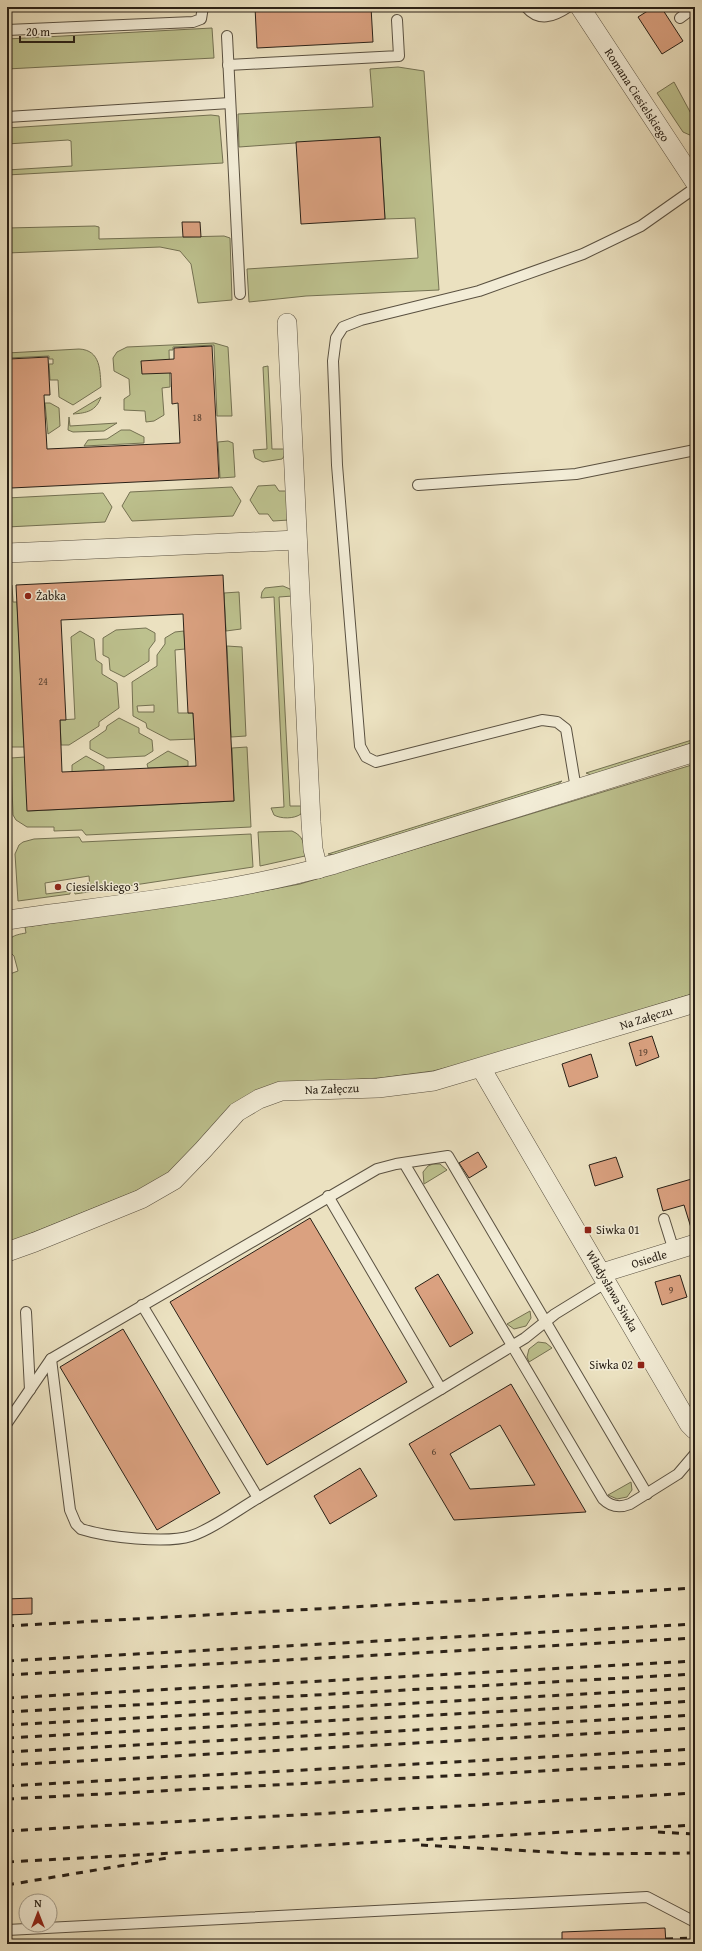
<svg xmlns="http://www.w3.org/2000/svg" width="702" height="1951" viewBox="0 0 702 1951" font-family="'Gentium Book Plus',serif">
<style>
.green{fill:#bdc18e;stroke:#747152;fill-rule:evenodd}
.building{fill:#daa180;stroke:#2a2117;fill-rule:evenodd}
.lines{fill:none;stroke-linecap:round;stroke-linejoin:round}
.lane-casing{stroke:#5a5141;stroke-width:12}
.street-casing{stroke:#5a5141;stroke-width:20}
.lane{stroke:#f2ecd6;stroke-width:10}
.street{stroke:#f2ecd6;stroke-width:19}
.rail{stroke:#2a2117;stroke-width:3;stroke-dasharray:7 7;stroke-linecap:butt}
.poi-dot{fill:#8f2418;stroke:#f2ecd6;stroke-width:1.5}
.labels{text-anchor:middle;stroke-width:3;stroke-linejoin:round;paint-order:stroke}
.number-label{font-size:10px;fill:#564131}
.street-label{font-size:12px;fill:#2a2117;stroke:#f2ecd6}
.poi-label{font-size:12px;fill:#2a2117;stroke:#f2ecd6;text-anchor:start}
</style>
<rect width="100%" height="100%" fill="#ebe1c0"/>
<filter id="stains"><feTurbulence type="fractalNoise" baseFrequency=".005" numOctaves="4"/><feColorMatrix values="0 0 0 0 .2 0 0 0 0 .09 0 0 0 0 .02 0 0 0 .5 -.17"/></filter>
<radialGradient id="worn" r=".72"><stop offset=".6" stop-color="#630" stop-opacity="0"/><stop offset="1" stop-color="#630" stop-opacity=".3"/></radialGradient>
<g class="green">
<polygon points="212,28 214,58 7,69 7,39"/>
<polygon points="398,67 424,71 439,290 306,296 249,302 247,269 418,258 415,218 385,219 380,137 239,147 238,114 373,107 370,69"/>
<polygon points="674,82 695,121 695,141 692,136 683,132 657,93"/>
<polygon points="211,115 219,116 223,163 7,175 7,170 72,166 71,141 68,140 7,144 7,128"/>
<polygon points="95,226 99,227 99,239 224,236 230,238 232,300 198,303 191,264 180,251 160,247 7,253 7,228"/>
<polygon points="214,343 228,347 232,416 217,416 214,345 173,347 173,350 169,350 170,387 162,388 164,415 154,421 146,422 145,411 124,410 124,399 130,395 129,379 114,371 113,358 117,352 127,347"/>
<path d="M 79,349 C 101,350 100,371 101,387 L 73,405 L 59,397 L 58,380 L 50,380 L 49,364 L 53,364 L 53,359 L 49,359 L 49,356 L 8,358 L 7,360 L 7,353 Z"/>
<polygon points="268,366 272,449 286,449 285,455 282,459 263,462 255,458 253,450 267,449 263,367"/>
<path d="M 101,397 C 96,411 87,413 73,414 Z"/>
<polygon points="45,403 50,403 59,408 60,426 48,434"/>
<polygon points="69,417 70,426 117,423 104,431 73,432 68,430"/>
<polygon points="121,430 130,430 144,437 144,443 84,446 88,440 107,439"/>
<polygon points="228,441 233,443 235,477 220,478 218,442"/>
<polygon points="275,485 279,491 288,491 289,520 273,521 268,514 259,514 250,500 258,486"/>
<polygon points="232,487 241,501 233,516 132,521 122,506 130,492"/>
<polygon points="103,493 112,507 105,522 7,527 7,498"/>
<polygon points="12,585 13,602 17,602 24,747 11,747 7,680 7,586"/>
<path d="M 283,586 L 290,589 L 293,596 L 279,597 L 290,806 L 303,806 L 301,814 C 294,819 281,819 274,815 L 271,808 L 284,807 L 274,597 L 261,598 L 262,592 L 265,588 Z"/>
<polygon points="239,592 241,629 226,631 224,593"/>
<polygon points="146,628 155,633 155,641 149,649 149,661 124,677 110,670 109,658 103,655 103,638 116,630"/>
<polygon points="80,631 94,639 96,660 102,664 102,674 117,683 119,708 99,722 99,726 69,745 61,745 60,720 75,719 71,637"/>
<path d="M 184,631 L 185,649 L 175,650 L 178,713 L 193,713 L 195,739 L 170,740 L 147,728 L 146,723 L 133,716 L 132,682 L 157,666 L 157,655 L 165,644 L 165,638 L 175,632 ZM 154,705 L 154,712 L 138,712 L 137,706 Z"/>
<polygon points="227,646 242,647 246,736 231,737"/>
<polygon points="119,718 139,728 139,733 152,740 153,751 145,756 107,758 90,749 90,741 106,730 107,726"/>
<polygon points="695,739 695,742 591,775 586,773"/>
<polygon points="247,747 251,827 86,835 82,830 54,831 54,827 27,827 16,820 13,815 11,758 25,757 28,811 234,801 232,748"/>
<polygon points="168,751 188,761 188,766 148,768 147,764"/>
<polygon points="86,756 104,766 104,770 72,772 72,765"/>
<path d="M 695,764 L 695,993 L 481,1059 L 433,1071 L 380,1078 L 283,1084 L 166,1179 L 7,1243 L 7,975 L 18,971 L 14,956 L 8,950 C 6,937 14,935 26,933 L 25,927 L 225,898 L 300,884 Z"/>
<polygon points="562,781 557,785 333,855 328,854"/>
<path d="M 292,831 C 304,836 304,844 305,856 L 260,866 L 258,832 Z"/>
<polygon points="251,834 253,867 75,894 74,890 90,888 89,876 45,883 46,894 70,891 70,894 18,901 15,854 19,845 23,842 34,839 79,837 82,842"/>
<polygon points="433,1164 440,1164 447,1170 424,1184 423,1172 428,1166"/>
<polygon points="530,1311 531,1318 526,1326 514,1329 507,1324"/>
<polygon points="538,1342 546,1343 552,1348 529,1362 527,1357 529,1349"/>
<polygon points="631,1482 632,1490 627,1497 617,1499 608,1495"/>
</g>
<g class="building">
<polygon points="255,7 371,7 373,42 257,48"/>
<polygon points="654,7 661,7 683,41 662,54 638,17"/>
<polygon points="380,137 385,219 301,224 296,142"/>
<polygon points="182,222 200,222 201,237 183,237"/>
<polygon points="212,346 219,478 11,488 7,399 7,371 9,371 9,359 48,357 50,395 44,395 47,449 180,443 178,403 172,404 171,373 142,374 141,361 174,359 174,348"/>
<path d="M 223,575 L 234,801 L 27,811 L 16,585 ZM 183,614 L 188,713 L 193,713 L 196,766 L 62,772 L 60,720 L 66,720 L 61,620 Z"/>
<polygon points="652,1036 659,1057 636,1066 629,1043"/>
<polygon points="591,1054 598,1077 569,1087 562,1064"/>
<polygon points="478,1152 487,1167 469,1178 459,1163"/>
<polygon points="616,1157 623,1177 595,1186 589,1165"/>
<polygon points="695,1178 695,1231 692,1231 684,1205 663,1211 657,1189"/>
<polygon points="310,1218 407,1382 267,1465 170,1302"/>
<polygon points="438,1274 473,1333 450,1347 415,1288"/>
<polygon points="680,1275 687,1297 662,1305 655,1282"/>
<polygon points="123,1329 220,1493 157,1530 60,1367"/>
<path d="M 511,1384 L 586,1512 L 454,1520 L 409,1444 ZM 500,1425 L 535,1485 L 470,1489 L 450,1454 Z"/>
<polygon points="360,1468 377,1496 330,1524 314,1496"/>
<polygon points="32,1598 32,1614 7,1615 7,1599"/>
<polygon points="665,1928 666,1944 562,1944 562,1932"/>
</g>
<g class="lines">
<g class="lane-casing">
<g id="lane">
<path d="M 526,7 C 539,22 553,17 568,7"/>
<polyline points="680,18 695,7"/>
<polyline points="7,30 193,22 201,19 203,7"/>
<polyline points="227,36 240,294"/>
<polyline points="228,65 399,56 397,20"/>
<polyline points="7,117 230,103"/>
<polyline points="418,485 576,474 695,450"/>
<polyline points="576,789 566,729 557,722 542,720 376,762 366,757 360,746 337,465 333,361 336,338 343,327 361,320 479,291 583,254 641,226 695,188"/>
<path d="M 404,1163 L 603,1499 C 611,1507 620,1508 630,1504 L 678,1474 L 695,1454"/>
<polyline points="664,1219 674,1251"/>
<polyline points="142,1305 258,1498 441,1389 328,1196"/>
<polyline points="26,1312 30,1390"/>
<path d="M 51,1359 L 70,1510 L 76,1524 L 81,1529 C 106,1537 166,1544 191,1536 C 211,1530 239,1509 258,1498"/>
<polyline points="441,1389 525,1338 555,1314 607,1282"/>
<polyline points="7,1423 51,1359 377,1169 396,1164 448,1156 647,1494"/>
<polyline points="7,1930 647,1897 695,1922"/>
</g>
</g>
<g class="street-casing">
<g id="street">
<polyline points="580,7 695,182"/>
<polyline points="287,323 311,822 313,849 318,869"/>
<polyline points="7,553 297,540"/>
<path d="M 7,920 C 117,904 228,894 335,864 L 695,752"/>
<polyline points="481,1068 689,1424 695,1430"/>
<polyline points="7,1252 35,1242 141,1199 174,1180 203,1150 237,1112 259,1099 281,1091 378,1088 434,1081 695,1003"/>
<polyline points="602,1273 695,1244"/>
</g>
</g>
<use href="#lane" class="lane"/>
<use href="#street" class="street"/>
<g class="rail">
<polyline points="7,1626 695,1588"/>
<polyline points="7,1661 695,1624"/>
<polyline points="7,1675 695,1638"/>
<polyline points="7,1698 695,1661"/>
<polyline points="7,1712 695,1674"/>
<polyline points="7,1725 695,1688"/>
<polyline points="7,1738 695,1701"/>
<polyline points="7,1752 695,1715"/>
<polyline points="7,1765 695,1728"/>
<polyline points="7,1786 695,1749"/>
<polyline points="7,1799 695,1763"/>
<polyline points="7,1831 695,1793"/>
<polyline points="658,1832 695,1834"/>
<polyline points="421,1845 586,1854 695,1853"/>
<polyline points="7,1862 695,1825"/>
<polyline points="7,1885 167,1858"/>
<polyline points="666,1939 695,1938"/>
</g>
</g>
<g class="poi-dot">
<circle cx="28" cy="596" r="4"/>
<circle cx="58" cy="887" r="4"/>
<rect x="584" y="1226" width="8" height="8" rx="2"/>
<rect x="637" y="1361" width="8" height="8" rx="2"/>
</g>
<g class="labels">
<g class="number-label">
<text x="197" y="421">18</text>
<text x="43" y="685">24</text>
<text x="643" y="1056">19</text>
<text x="671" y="1294">9</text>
<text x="434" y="1455">6</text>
</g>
<g class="street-label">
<text transform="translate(637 95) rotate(57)" y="4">Romana Ciesielskiego</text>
<text transform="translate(646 1018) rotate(-17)" y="4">Na Załęczu</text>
<text transform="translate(332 1089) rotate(-2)" y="4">Na Załęczu</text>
<text transform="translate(649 1259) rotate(-17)" y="4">Osiedle</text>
<text transform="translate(612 1291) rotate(60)" y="4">Władysława Siwka</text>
</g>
<g class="poi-label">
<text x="36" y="600">Żabka</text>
<text x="66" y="891">Ciesielskiego 3</text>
<text x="596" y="1234">Siwka 01</text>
<text x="633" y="1369" text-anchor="end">Siwka 02</text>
</g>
</g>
<rect width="702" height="1951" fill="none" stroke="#ebe1c0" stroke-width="24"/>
<rect x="8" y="8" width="686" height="1935" fill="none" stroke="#2a2117" stroke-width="2"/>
<rect x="12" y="12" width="678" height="1927" fill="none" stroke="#2a2117"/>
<g transform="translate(38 1913)"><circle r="19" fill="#f2ecd6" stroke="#a29b8a"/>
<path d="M0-3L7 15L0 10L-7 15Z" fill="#8f2418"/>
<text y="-6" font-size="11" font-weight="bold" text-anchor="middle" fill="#2a2117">N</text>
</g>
<path d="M20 36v6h54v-6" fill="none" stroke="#2a2117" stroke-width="2"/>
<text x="26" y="36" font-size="12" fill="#2a2117" stroke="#f2ecd6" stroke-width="3" paint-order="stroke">20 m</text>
<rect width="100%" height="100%" filter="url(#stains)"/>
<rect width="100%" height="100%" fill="url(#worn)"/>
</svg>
